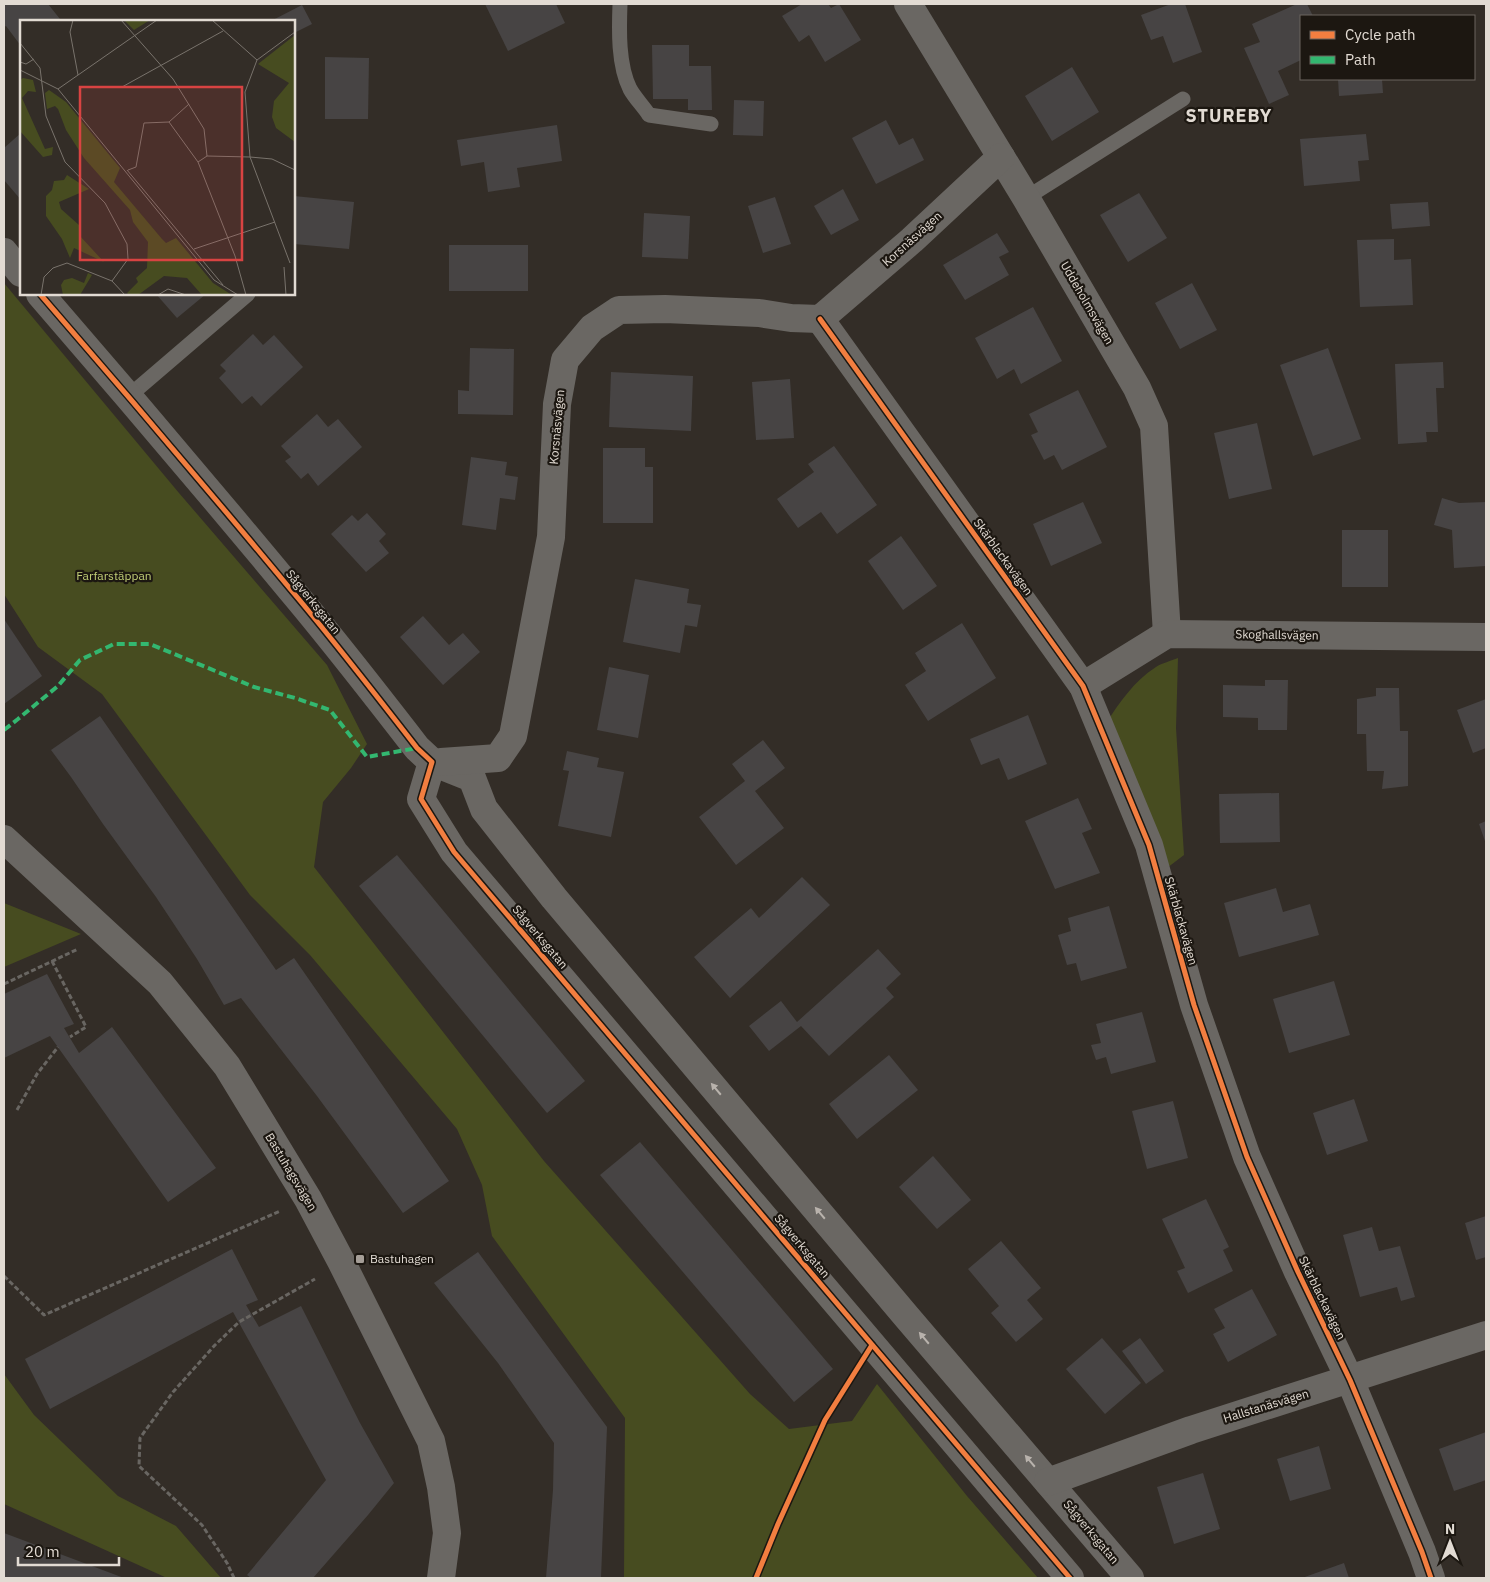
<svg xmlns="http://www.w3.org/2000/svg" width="1490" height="1582" viewBox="0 0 1490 1582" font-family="'IBM Plex Sans',sans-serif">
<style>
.green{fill:#474c20}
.building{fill:#474444}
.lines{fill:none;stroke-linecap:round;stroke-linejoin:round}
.path{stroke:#696662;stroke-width:3;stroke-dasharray:5 2.5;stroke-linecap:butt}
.lane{stroke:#6a6763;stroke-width:15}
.street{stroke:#6a6763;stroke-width:28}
.quiet{stroke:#33b770;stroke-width:4;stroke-dasharray:8 4;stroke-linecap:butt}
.cycleway-casing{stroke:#1c1711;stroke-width:8}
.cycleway{stroke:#f27e40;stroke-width:5}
.oneway{fill:#b8b2ac}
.poi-dot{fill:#a59e97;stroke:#1c1711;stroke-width:2}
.labels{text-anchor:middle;stroke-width:4.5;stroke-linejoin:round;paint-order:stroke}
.street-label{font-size:12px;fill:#e2dbd3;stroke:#1c1711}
.park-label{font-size:12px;fill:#c2cf77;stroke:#1c1711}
.poi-label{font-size:12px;fill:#e2dbd3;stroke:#1c1711;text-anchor:start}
.district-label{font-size:18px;font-weight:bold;letter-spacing:1px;fill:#e2dbd3;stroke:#1c1711}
.inset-road{fill:none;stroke:#79736c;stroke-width:1}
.view{fill:#d84342;fill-opacity:0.15;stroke:#d84342;stroke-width:2.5}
.inset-edge{fill:none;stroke:#e2dbd3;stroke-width:2.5}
</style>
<rect width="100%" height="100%" fill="#332d27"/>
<g class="green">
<polygon points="4,283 179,493 327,665 367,744 351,768 323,802 314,867 544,1161 750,1394 789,1429 852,1421 877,1384 967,1496 1038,1578 624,1578 625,1418 492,1236 482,1185 457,1129 310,955 250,895 102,694 38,647 4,594"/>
<path d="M 1178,658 L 1176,728 L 1184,855 L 1159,874 L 1106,723 C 1120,702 1134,681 1156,667 C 1162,663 1171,661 1178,658 Z"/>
<polygon points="4,903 81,934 4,967"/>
<polygon points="4,1374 34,1415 118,1496 176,1526 221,1578 167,1578 4,1504"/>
</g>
<g class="building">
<polygon points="4,4 48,4 60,19 58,21 21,21 21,46 6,26 4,27"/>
<polygon points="485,4 556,4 565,23 508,51"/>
<polygon points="802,4 828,4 831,8 839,4 861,40 825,62 809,35 799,42 782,16"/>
<polygon points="1171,4 1185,4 1202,52 1173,63 1163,36 1151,40 1141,15"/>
<polygon points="1297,4 1307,4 1313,16 1301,16 1301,60 1278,71 1289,95 1269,104 1244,48 1260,42 1252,24"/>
<polygon points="302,5 312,24 294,33 294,21 271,21"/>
<polygon points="652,45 689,45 689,66 711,66 712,110 688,110 688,99 653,99"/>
<polygon points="325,57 369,58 368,119 325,119"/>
<polygon points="1072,67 1099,112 1052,141 1025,96"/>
<polygon points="1338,79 1382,79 1383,93 1339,96"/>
<polygon points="734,100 764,101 763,136 733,135"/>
<polygon points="886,120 899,145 913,138 924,160 876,184 852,138"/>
<polygon points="557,125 562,161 517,168 520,187 488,192 484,162 461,166 457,140"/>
<polygon points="21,133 21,200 4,180 4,148"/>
<polygon points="1366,134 1369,160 1358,161 1360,181 1304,186 1300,139"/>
<polygon points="843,189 859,220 831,235 814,206"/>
<polygon points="1139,193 1167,238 1128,262 1100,215"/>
<polygon points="294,196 354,202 349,249 294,244"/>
<polygon points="775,197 791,244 763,253 748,206"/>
<polygon points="1428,202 1430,226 1392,229 1390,204"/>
<polygon points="644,213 690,216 688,259 642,257"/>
<polygon points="997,233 1009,252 999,257 1009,275 965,300 943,265"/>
<polygon points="1394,239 1394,260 1411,259 1413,305 1360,307 1357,240"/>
<rect x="449" y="245" width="79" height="46"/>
<polygon points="1192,283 1217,330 1180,349 1155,303"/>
<polygon points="156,294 206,294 177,318"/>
<polygon points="1033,307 1062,361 1021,384 1014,369 997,379 975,338"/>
<polygon points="253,334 263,345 274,335 303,367 261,406 252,396 242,404 219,378 226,371 220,365"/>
<polygon points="470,348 514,349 513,415 458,414 458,390 469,391"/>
<polygon points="1328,348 1361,439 1313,456 1280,365"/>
<polygon points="1443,362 1444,388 1436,388 1438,432 1426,432 1427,442 1398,444 1395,364"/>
<polygon points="611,372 693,376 691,431 609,427"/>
<polygon points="790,379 794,438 756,440 752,382"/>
<polygon points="1078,390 1107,447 1062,470 1054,455 1044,460 1031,435 1038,432 1029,414"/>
<polygon points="317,414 328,427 338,419 362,447 318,486 308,473 301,479 285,461 291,457 281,446"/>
<polygon points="1257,423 1272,489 1229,499 1214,433"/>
<polygon points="834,446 877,505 837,534 821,512 798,528 777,499 814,472 808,464"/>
<polygon points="603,448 645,448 645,467 653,467 653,523 603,523"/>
<polygon points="471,457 507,462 505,475 518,477 515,500 500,498 496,530 462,525"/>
<polygon points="1442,498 1459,503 1486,502 1486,566 1454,568 1452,530 1434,525"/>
<polygon points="1083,502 1102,543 1051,566 1033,524"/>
<polygon points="367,513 386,534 379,541 389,553 366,572 331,534 352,515 358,521"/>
<rect x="1342" y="530" width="46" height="57"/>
<polygon points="901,536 937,586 903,610 868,561"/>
<polygon points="635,579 689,589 687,603 701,605 697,627 685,625 680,653 623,642"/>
<polygon points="423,616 449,645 463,633 480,652 443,685 400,637"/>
<polygon points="4,619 42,676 4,704"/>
<polygon points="962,623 996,678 928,721 905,685 926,671 915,653"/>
<polygon points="609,667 649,675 638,738 597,730"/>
<polygon points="1265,680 1288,680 1287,730 1258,730 1258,718 1223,717 1223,685 1265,686"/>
<polygon points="1376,688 1399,688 1400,731 1408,731 1408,786 1382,789 1384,771 1367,771 1366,734 1357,734 1357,699 1376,696"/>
<polygon points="1486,699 1486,748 1473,753 1457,710"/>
<polygon points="1028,715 1047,764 1008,780 999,758 981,765 970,739"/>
<polygon points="100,716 276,970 294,958 449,1181 403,1213 317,1096 241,998 224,1005 197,959 156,897 103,824 71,777 51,750"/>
<polygon points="763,740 785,768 755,791 784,828 736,865 699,817 745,781 732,764"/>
<polygon points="567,751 599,758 597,767 624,772 611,837 558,826 569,771 563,770"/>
<polygon points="1279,793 1280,842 1220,843 1219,794"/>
<polygon points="1078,798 1092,829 1082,833 1100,873 1055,889 1025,821"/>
<polygon points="1486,821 1486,844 1479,824"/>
<polygon points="397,855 585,1081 547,1113 359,886"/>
<polygon points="802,877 830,905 730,998 694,957 751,908 759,918"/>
<polygon points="1276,888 1283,912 1310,904 1319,935 1239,957 1224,903"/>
<polygon points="1109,906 1127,968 1081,981 1076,963 1067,965 1058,935 1071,931 1068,918"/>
<polygon points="878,949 901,974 886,988 894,997 829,1056 801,1026 769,1051 749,1026 781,1001 797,1022"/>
<polygon points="47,974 74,1024 64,1028 79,1053 112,1027 216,1168 168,1202 50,1036 4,1058 4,994"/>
<polygon points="1334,981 1350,1035 1289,1053 1273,999"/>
<polygon points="1142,1012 1156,1062 1111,1074 1106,1057 1096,1060 1091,1045 1101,1043 1096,1024"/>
<polygon points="889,1055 918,1090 857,1139 829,1104"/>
<polygon points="1354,1099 1368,1141 1327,1155 1313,1113"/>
<polygon points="1173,1101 1188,1158 1147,1169 1132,1111"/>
<polygon points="640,1142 833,1369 794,1402 600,1175"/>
<polygon points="933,1156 971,1200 937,1229 899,1187"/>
<polygon points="1206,1199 1229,1247 1223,1250 1233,1271 1188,1293 1177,1271 1185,1268 1162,1219"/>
<polygon points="1486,1216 1486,1257 1476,1260 1465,1223"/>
<polygon points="1372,1227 1379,1251 1400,1246 1415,1297 1401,1301 1397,1287 1360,1297 1343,1235"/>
<polygon points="1001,1241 1041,1288 1027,1300 1043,1319 1016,1342 991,1313 999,1306 968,1269"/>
<polygon points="232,1249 258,1300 246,1305 259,1327 301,1306 360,1423 394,1483 368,1515 313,1578 251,1578 247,1575 326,1480 233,1312 50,1409 25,1359"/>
<polygon points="478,1252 607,1427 601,1578 546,1578 553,1490 554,1443 498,1363 434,1283"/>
<polygon points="1252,1289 1277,1335 1228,1362 1213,1334 1225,1328 1214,1309"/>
<polygon points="1102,1338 1141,1383 1105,1414 1066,1369"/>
<polygon points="1140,1338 1164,1371 1146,1384 1122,1351"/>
<polygon points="1486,1432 1486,1480 1454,1491 1439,1449"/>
<polygon points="1319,1446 1331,1489 1290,1501 1277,1459"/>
<polygon points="1203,1473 1220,1529 1174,1544 1157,1487"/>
<polygon points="4,1533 124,1578 4,1578"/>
<polygon points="1344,1563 1349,1578 1302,1578"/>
</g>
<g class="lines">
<g class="path">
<polyline points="52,961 86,1027 70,1037"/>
<polyline points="4,984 78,949"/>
<polyline points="17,1110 37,1074 58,1047"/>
<polyline points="4,1276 44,1315 280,1211"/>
<polyline points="234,1578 227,1563 202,1525 139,1466 140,1438 173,1392 215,1345 239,1322 315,1279"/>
</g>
<g class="lane">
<path d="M 620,4 C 619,30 618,65 630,89 C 635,98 643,106 649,115 L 711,124"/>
<polyline points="1026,198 1183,99"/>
<polyline points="129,396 248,294"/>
</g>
<g class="street">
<polyline points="908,4 1026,198 1137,388 1154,426 1167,634"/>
<polyline points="4,252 21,273"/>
<path d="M 40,294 C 125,392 209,491 292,591 C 335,642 376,695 417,748 L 432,762 L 421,799 L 454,852 L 1070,1578"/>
<polyline points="820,319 1083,686 1149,845 1194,1005 1247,1157 1298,1272 1350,1380 1422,1552 1431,1578"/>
<polyline points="1083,686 1167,634 1486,637"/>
<polyline points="432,762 472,778 484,809 554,898 906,1316 1130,1578"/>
<polyline points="441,762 498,758 513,736 551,537 557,404 565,360 592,328 619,310 665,309 759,313 791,318 820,319 912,240 1001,157"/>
<polyline points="4,839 160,983 227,1066 308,1199 342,1263 431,1441 441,1487 447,1533 441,1578"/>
<polyline points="1048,1482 1191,1430 1486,1335"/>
</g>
<polyline class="quiet" points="4,730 18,719 58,686 80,660 114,644 150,644 254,687 295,698 330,710 367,757 417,748"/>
<g class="cycleway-casing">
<g id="cycleway">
<path d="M 40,294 C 125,392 209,491 292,591 C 335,642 376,695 417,748 L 432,762 L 421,799 L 454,852 L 1070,1578"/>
<polyline points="820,319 1083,686 1149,845 1194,1005 1247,1157 1298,1272 1350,1380 1422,1552 1431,1578"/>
<polyline points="756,1578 778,1524 825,1420 872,1345"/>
</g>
</g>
<use href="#cycleway" class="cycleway"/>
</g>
<defs><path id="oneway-solid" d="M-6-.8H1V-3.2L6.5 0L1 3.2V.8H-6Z" transform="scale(1.25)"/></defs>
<g class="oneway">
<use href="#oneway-solid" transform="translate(716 1089) rotate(-130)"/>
<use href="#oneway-solid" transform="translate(820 1213) rotate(-130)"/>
<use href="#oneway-solid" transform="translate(924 1338) rotate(-130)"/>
<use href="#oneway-solid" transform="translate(1030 1461) rotate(-130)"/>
</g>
<rect class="poi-dot" x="355" y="1254" width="10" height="10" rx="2.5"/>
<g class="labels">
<g class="street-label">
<text transform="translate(912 239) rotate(-42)" y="4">Korsnäsvägen</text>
<text transform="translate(1087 303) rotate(60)" y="4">Uddeholmsvägen</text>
<text transform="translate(557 427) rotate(-85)" y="4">Korsnäsvägen</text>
<text transform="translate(1003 557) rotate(54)" y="4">Skärblackavägen</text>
<text transform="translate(313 602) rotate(51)" y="4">Sågverksgatan</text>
<text transform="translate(1277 635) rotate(1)" y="4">Skoghallsvägen</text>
<text transform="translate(1181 921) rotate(74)" y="4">Skärblackavägen</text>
<text transform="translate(540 937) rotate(50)" y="4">Sågverksgatan</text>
<text transform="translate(291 1172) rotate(59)" y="4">Bastuhagsvägen</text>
<text transform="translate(802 1246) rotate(50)" y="4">Sågverksgatan</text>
<text transform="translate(1322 1298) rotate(64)" y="4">Skärblackavägen</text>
<text transform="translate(1266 1406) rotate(-17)" y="4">Hallstanäsvägen</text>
<text transform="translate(1091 1532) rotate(50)" y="4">Sågverksgatan</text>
</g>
<g class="park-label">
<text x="114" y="580">Farfarstäppan</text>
</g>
<g class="poi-label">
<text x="370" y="1263">Bastuhagen</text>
</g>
<g class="district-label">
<text x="1229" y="122">STUREBY</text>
</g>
</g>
<g transform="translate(20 20)">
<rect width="275" height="275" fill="#332d27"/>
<path d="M 104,0 L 130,0 L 114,10 ZM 275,15 L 275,122 L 256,108 L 252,97 L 254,81 L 269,63 L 238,44 ZM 3,58 L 13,60 L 16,72 L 8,71 L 2,78 L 25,129 L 33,127 L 32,135 L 23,137 L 0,111 L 0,60 ZM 29,70 L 46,82 L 100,148 L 94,162 L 142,219 L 146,223 L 156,218 L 193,263 L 212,275 L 182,275 L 167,258 L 144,256 L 118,275 L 109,275 L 107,273 L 118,262 L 116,258 L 127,248 L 128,222 L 113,202 L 110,190 L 64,138 L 46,110 L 38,89 L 35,86 L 27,89 L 25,73 ZM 47,155 L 69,169 L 39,182 L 41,189 L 59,205 L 60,216 L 84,242 L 54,228 L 50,238 L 42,219 L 26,196 L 26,176 L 32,170 L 34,161 L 44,160 ZM 68,253 L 72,255 L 60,275 L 43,275 L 41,265 L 44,260 L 52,258 L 64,263 Z" fill="#474c20"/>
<path class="inset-road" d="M 53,0 L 50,12 L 58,55M 101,0 L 153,59 L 184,109 L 187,136M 192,0 L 237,40M 0,23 L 20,48 L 26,96 L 45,142 L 85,183 L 107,224 L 108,239 L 92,261M 0,42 L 6,44 L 14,39M 0,50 L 38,69 L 194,260 L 218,275M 102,67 L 203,11M 38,69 L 137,0M 149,102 L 178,142 L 215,236 L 226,275M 178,142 L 187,136 L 230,137 L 252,139 L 275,150M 107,150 L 203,265M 108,150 L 116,147 L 124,103 L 149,102 L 169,84M 174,229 L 255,202M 270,243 L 230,137 L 225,72 L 237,40 L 275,12M 264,247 L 266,275M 21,275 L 24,257 L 33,248 L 47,243 L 92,261 L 105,275M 138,275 L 148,269 L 166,275"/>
<path class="view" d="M 60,67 L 222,67 L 222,240 L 60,240 Z"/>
<rect width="275" height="275" class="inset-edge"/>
</g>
<rect width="1490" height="1582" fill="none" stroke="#e2dbd3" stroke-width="10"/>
<rect x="1300" y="15" width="175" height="65" fill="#1c1711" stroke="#6b655f"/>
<rect x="1310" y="31" width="25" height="8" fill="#f27e40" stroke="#6b655f"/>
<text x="1345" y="40" font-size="15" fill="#e2dbd3">Cycle path</text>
<rect x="1310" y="56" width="25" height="8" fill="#33b770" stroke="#6b655f"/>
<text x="1345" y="65" font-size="15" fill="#e2dbd3">Path</text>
<g transform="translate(1450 1542)" stroke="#1c1711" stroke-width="4" paint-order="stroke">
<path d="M0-4L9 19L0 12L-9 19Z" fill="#e2dbd3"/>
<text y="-8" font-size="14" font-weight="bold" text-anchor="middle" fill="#e2dbd3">N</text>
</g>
<path d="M18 1557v8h101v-8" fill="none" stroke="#e2dbd3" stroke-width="2.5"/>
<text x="25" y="1557" font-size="15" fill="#e2dbd3" stroke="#1c1711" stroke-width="4" paint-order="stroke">20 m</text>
</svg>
